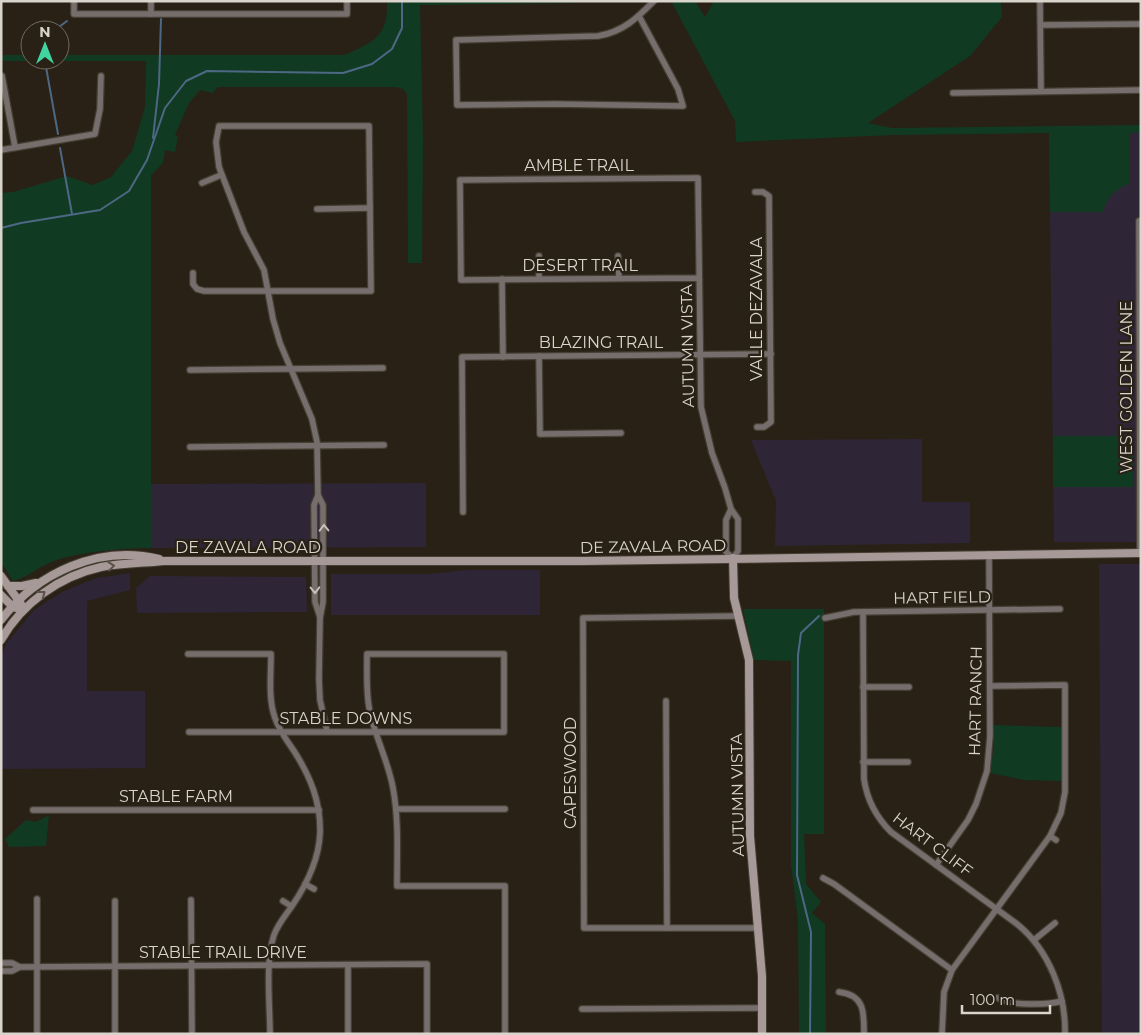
<svg xmlns="http://www.w3.org/2000/svg" width="1142" height="1035" viewBox="0 0 1142 1035" font-family="Montserrat,sans-serif">
<style>
.commercial{fill:#2e2636}
.green{fill:#113a23}
.lines{fill:none;stroke-linecap:round;stroke-linejoin:round}
.stream{stroke:#4d6885;stroke-width:2}
.street-casing{stroke:#453e32;stroke-width:8}
.secondary-casing{stroke:#453e32;stroke-width:10}
.street{stroke:#766e6d;stroke-width:5.5}
.secondary{stroke:#a69997;stroke-width:8}
.oneway{stroke:#c5c0b9}
.oneway2{stroke:#5b5149}
.labels{text-anchor:middle;stroke-width:4.5;stroke-linejoin:round;paint-order:stroke}
.street-label{font-size:16px;fill:#d9d4cc;stroke:#292115}
</style>
<rect width="100%" height="100%" fill="#292115"/>
<g class="commercial">
<polygon points="1141,132 1141,542 1054,542 1049,133"/>
<polygon points="922,439 922,502 970,502 970,543 775,546 776,501 751,440"/>
<polygon points="426,483 426,547 151,548 151,484"/>
<polygon points="1099,564 1141,564 1141,1034 1102,1034"/>
<polygon points="467,570 540,570 540,615 331,615 331,574 429,574"/>
<polygon points="130,573 130,590 87,601 87,691 145,691 145,768 1,769 1,657 6,644 34,610 62,592 96,578"/>
<polygon points="150,576 306,577 307,612 137,613 136,588"/>
</g>
<g class="green">
<path d="M 387,1 L 580,1 L 572,3 L 420,5 L 423,139 L 422,263 L 408,263 L 407,94 L 403,89 L 396,87 L 218,87 L 212,93 L 200,90 L 189,103 L 175,135 L 178,137 L 175,152 L 165,150 L 163,163 L 151,175 L 151,548 C 123,548 72,552 47,564 C 34,570 28,577 13,581 L 1,562 L 1,193 L 13,192 L 67,176 L 93,185 L 111,177 L 132,151 L 145,107 L 146,61 L 1,61 L 1,55 L 30,55 L 30,60 L 60,60 L 60,55 L 345,55 C 374,41 388,37 387,1 Z"/>
<path d="M 671,1 L 695,1 L 705,17 L 714,1 L 1001,1 L 1002,17 L 970,56 L 868,123 L 892,128 L 1141,125 L 1141,132 L 1129,133 L 1129,184 C 1115,189 1107,197 1103,212 L 1050,212 L 1049,133 L 893,135 L 736,142 L 735,121 Z"/>
<rect x="1053" y="436" width="80" height="51"/>
<polygon points="743,609 824,609 824,834 804,834 806,884 821,902 812,913 825,924 826,1034 799,1034 798,920 791,865 791,661 754,660"/>
<polygon points="994,725 1061,727 1061,781 1024,780 990,773 994,745"/>
<polygon points="49,815 46,846 9,847 5,839 26,820 36,822"/>
</g>
<g class="lines">
<g class="stream">
<polyline points="55,30 67,21"/>
<polyline points="42,60 46,67 58,134"/>
<polyline points="153,138 159,84 161,19"/>
<polyline points="60,148 72,214"/>
<polyline points="1,228 21,223 100,210 129,191 147,160 165,108 186,81 207,71 343,73 372,64 392,49 402,28 402,1"/>
<polyline points="810,1034 811,932 797,875 798,655 801,633 819,616"/>
</g>
<g class="street-casing">
<g id="street">
<polyline points="74,1 74,14 347,14 347,1"/>
<polyline points="151,1 151,14"/>
<polyline points="1040,1 1041,91"/>
<path d="M 639,16 L 678,89 L 683,106 L 554,104 L 457,105 L 456,40 L 598,36 C 623,32 637,18 654,1"/>
<polyline points="1041,25 1141,24"/>
<polyline points="2,76 15,147"/>
<polyline points="953,93 1141,90"/>
<polyline points="1,150 95,134 100,109 101,76"/>
<polyline points="202,183 221,175"/>
<polyline points="755,192 763,192 769,196 771,422 764,427 757,427"/>
<polyline points="317,209 370,208"/>
<polyline points="539,256 539,279"/>
<polyline points="618,256 619,278"/>
<polyline points="193,273 193,284 197,289 204,291 371,291 369,126 219,126 216,142 219,167 244,232 264,270 273,319 280,343 312,419 317,442 318,495 323,505 323,602 320,618 319,679 320,700 327,731"/>
<polyline points="699,278 461,280 460,180 698,178 701,407 712,453 725,488 731,509 738,519 738,551 733,558 726,552 726,520 731,509"/>
<polyline points="502,279 503,357"/>
<polyline points="539,356 540,434 621,433"/>
<polyline points="190,370 383,368"/>
<polyline points="190,447 384,445"/>
<polyline points="318,495 314,505 315,602 320,617"/>
<polyline points="463,512 462,357 771,354"/>
<polyline points="1140,553 1139,221 1141,221"/>
<path d="M 863,612 L 864,779 C 867,800 876,817 891,832 L 1017,924 C 1049,950 1066,994 1065,1034"/>
<polyline points="738,616 583,618 584,928 757,928"/>
<polyline points="825,618 854,612 1060,609"/>
<path d="M 188,654 L 271,654 C 271,675 268,699 275,718 C 279,730 287,741 294,751 C 310,776 321,802 320,833 C 319,860 307,884 292,906 C 285,916 278,924 274,935 C 265,962 270,1005 270,1034"/>
<polyline points="863,687 909,687"/>
<polyline points="666,701 667,928"/>
<path d="M 189,732 L 504,732 L 504,654 L 367,654 C 367,671 366,690 369,707 C 374,735 388,760 393,788 C 399,820 397,854 397,886 L 505,886 L 505,1034"/>
<polyline points="863,762 908,762"/>
<polyline points="396,809 505,809"/>
<polyline points="33,810 319,810"/>
<polyline points="1050,836 1056,840"/>
<polyline points="936,865 968,820 976,804 987,771 990,736 989,554"/>
<polyline points="823,878 834,884 952,970"/>
<polyline points="305,884 314,889"/>
<polyline points="37,899 37,1034"/>
<polyline points="191,900 192,1034"/>
<polyline points="283,901 291,906"/>
<polyline points="1034,940 1055,923"/>
<polyline points="1,963 12,963 20,967 427,964 427,1034"/>
<polyline points="348,965 348,1034"/>
<polyline points="1,971 12,971 20,967"/>
<path d="M 839,992 C 865,995 864,1013 864,1034"/>
<path d="M 998,998 C 1010,1006 1048,1005 1062,1001"/>
<polyline points="582,1009 761,1008"/>
<polyline points="115,1034 115,901"/>
<polyline points="942,1034 944,992 952,970 1050,836 1061,813 1065,792 1065,685 990,686"/>
</g>
</g>
<g class="secondary-casing">
<g id="secondary">
<polyline points="733,558 734,598 749,660 750,836 762,976 762,1034"/>
<polyline points="1,576 21,604"/>
<polyline points="8,586 22,586 36,583"/>
<polyline points="1,595 13,607 17,608"/>
<path d="M 1,620 C 37,573 99,544 159,559"/>
<path d="M 1,640 C 22,603 60,576 101,567 C 122,563 144,563 165,561 L 583,561 L 1141,553"/>
</g>
</g>
<use href="#street" class="street"/>
<use href="#secondary" class="secondary"/>
</g>
<defs><path id="oneway-chevron" d="M-2-3.5L2.5 0L-2 3.5" fill="none" stroke-width="1.6" stroke-linecap="round" stroke-linejoin="round" transform="scale(1.25)"/></defs>
<g class="oneway">
<use href="#oneway-chevron" transform="translate(324 528) rotate(-91)"/>
<use href="#oneway-chevron" transform="translate(315 590) rotate(89)"/>
</g>
<g class="oneway2">
<use href="#oneway-chevron" transform="translate(111 566) rotate(-7)"/>
<use href="#oneway-chevron" transform="translate(42 594) rotate(-37)"/>
</g>
<g class="labels">
<g class="street-label">
<text x="579" y="171">AMBLE TRAIL</text>
<text x="580" y="271">DESERT TRAIL</text>
<text transform="translate(756 309) rotate(-90)" y="6">VALLE DEZAVALA</text>
<text x="601" y="348">BLAZING TRAIL</text>
<text transform="translate(687 346) rotate(-91)" y="6">AUTUMN VISTA</text>
<text transform="translate(1126 387) rotate(-90)" y="6">WEST GOLDEN LANE</text>
<text transform="translate(653 546) rotate(-1)" y="6">DE ZAVALA ROAD</text>
<text x="248" y="553">DE ZAVALA ROAD</text>
<text transform="translate(942 597) rotate(-1)" y="6">HART FIELD</text>
<text transform="translate(975 701) rotate(-89)" y="6">HART RANCH</text>
<text x="346" y="724">STABLE DOWNS</text>
<text transform="translate(570 773) rotate(-90)" y="6">CAPESWOOD</text>
<text transform="translate(737 795) rotate(-91)" y="6">AUTUMN VISTA</text>
<text x="176" y="802">STABLE FARM</text>
<text transform="translate(933 844) rotate(37)" y="6">HART CLIFF</text>
<text x="223" y="958">STABLE TRAIL DRIVE</text>
</g>
</g>
<rect width="1142" height="1035" fill="none" stroke="#d9d4cc" stroke-width="5"/>
<g transform="translate(45 45)"><circle r="24" fill="#292115" stroke="#6f695e"/>
<path d="M0-4L9 19L0 12L-9 19Z" fill="#42d4a0"/>
<text y="-8" font-size="14" font-weight="bold" text-anchor="middle" fill="#d9d4cc">N</text>
</g>
<path d="M962 1005v8h88v-8" fill="none" stroke="#d9d4cc" stroke-width="2.5"/>
<text x="970" y="1005" font-size="15" fill="#d9d4cc" stroke="#292115" stroke-width="4" paint-order="stroke">100 m</text>
</svg>
